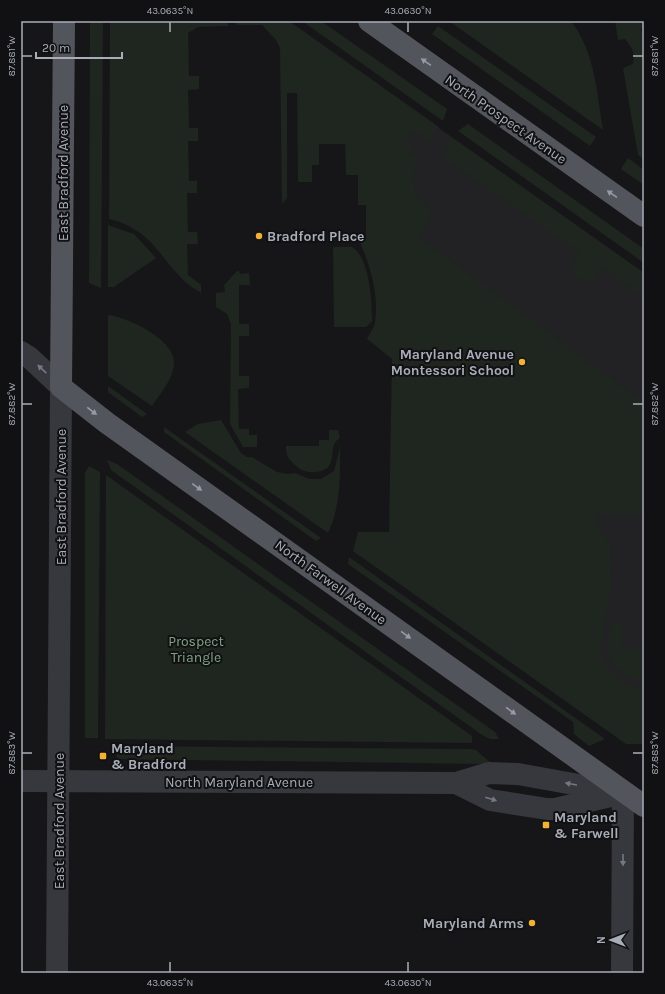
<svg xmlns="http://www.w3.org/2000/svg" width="665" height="994" viewBox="0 0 665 994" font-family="Karla,sans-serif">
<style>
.built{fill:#222225}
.green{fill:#1e261f}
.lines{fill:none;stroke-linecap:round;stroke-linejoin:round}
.minor{stroke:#37383d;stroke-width:22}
.major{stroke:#53555c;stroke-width:22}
.oneway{fill:#979ba6}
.oneway2{fill:#757881}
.ticks{fill:none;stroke:#a8adb8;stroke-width:1.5}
.poi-dot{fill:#f2b134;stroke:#111113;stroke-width:1.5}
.labels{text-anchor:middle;stroke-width:4;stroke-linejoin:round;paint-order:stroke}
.street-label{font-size:14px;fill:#a8adb8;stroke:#111113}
.poi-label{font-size:14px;font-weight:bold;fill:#a8adb8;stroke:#111113;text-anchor:start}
.park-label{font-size:14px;fill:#7fa381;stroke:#111113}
.neatline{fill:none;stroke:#a8adb8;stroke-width:1.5}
.ticks-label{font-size:10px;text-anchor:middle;fill:#a8adb8}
</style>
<rect width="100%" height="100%" fill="#161618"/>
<polygon class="built" points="402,102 644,273 644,744 626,744 398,554"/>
<g class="green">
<polygon points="90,21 103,21 101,288 89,283"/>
<path d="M 110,21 L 226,21 L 229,26 L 198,27 L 188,33 L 189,76 L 199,76 L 199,89 L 188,90 L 189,128 L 198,128 L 198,141 L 188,141 L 189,181 L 197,181 L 197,193 L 187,193 L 188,232 L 197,232 L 198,244 L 187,244 L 188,275 L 201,285 L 201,293 C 162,271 160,231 109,219 Z"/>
<path d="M 234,21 L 289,21 L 439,127 L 426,143 C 423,137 422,133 414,132 L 409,135 L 408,140 L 412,155 L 418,157 C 413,169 411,186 419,197 C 424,205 433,206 431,218 C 429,224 423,231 419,237 L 644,403 L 644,514 L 596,514 L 597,525 L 610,544 L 611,590 L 600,648 L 603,660 L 610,671 L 618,677 L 628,684 L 644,688 L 644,744 L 626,744 L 353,551 L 358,532 L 389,532 L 392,359 L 367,339 C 369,334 375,327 375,322 C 379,297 371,268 361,245 L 361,239 L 366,239 L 366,205 L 358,205 L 358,175 L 346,175 L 345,144 L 319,144 L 319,165 L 312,165 L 312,182 L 298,182 L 297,93 L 287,93 L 287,198 L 282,204 L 280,48 L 276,40 L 262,25 L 237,25 Z"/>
<polygon points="302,21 321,21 447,109 443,121"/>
<path d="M 449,21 L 571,21 C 595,52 597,93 603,130 Z"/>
<path d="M 615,21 L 644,21 L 644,28 L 641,28 L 644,43 L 644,159 L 638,155 L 623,68 L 633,64 C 635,53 632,47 625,39 L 618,40 Z"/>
<polygon points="438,26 596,137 590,146 432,34"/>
<polygon points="468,124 644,249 644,263 458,131"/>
<path d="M 453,138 L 644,273 L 644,297 L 603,268 C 589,283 590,286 572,273 L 571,265 L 579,252 L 441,156 Z"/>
<polygon points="628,158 644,170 644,185 621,169"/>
<polygon points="108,225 134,234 156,258 114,287 108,287"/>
<path d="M 333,247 L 352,247 C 370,258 372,302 372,321 L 366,327 L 334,327 Z"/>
<polygon points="237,271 239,271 240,274 249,273 250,285 239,285 239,324 249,324 249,336 239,336 239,376 249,376 249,388 238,389 239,429 249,429 249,435 257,435 257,447 243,447 230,424 231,324 227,314 216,307 216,293 225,292 224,285"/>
<path d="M 108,315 C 127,317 175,339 174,363 C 174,378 160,394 152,406 L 108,376 Z"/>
<polygon points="108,386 147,414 142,417 108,392"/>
<path d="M 221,420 L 241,453 L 247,457 L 252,457 L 277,472 L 288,474 L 295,473 L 309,479 L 321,479 L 334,471 L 340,447 C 340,477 341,506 328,533 L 185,432 L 198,424 Z"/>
<polygon points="164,427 321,538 316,541 164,432"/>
<path d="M 329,430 L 338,430 L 340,438 C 325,446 342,470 315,472 C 307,473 300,470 295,465 C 288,459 286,455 286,446 L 319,446 L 319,440 L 329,440 Z"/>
<polygon points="107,460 117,464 495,732 499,739 490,739 482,735 111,470"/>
<polygon points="89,466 100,472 98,738 85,738 85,473"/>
<polygon points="106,475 472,736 472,743 105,739"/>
<polygon points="349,557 605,739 589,746 574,734 573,722 348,564"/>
<path d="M 612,623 L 622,623 L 622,649 L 644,649 L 644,681 C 628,681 607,664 607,647 C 607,640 610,630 612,623 Z"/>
<polygon points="117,746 469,749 476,750 490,762 483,764 117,759"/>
</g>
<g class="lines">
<g class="minor">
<polyline points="21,352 29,357 61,387 57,973"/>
<polyline points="21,781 456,783 489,773 518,774 623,793"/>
<polyline points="456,783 490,800 547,809 555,809 615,795"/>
<polyline points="622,973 623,793"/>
</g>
<g class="major">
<polyline points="64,21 61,387 107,423 644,806"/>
<polyline points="369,21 644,216"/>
</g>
</g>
<defs><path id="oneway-solid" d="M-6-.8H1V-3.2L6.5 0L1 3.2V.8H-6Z"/></defs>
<g class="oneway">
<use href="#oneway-solid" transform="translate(426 62) rotate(-145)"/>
<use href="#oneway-solid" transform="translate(612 194) rotate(-145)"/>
<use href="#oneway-solid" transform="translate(92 411) rotate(38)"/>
<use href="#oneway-solid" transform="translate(197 487) rotate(35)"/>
<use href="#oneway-solid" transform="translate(406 635) rotate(36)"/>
<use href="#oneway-solid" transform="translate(511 711) rotate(36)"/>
</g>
<g class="oneway2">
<use href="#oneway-solid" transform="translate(42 369) rotate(-137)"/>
<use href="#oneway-solid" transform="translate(571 784) rotate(-170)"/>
<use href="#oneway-solid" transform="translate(491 799) rotate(18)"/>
<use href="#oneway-solid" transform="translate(623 860) rotate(90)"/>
</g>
<path class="ticks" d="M 170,22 L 170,32M 408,22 L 408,32M 22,56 L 32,56M 633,56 L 643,56M 22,404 L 32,404M 633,404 L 643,404M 22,753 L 32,753M 633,753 L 643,753M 170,962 L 170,972M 408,962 L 408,972"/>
<g class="poi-dot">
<circle cx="259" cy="236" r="4"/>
<circle cx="522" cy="362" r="4"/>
<rect x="99" y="752" width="8" height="8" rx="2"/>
<rect x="542" y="821" width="8" height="8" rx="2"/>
<circle cx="532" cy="923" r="4"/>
</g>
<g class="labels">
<g class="street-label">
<text transform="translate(506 119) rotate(35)" y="5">North Prospect Avenue</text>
<text transform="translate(63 173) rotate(-90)" y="5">East Bradford Avenue</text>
<text transform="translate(61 497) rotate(-90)" y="5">East Bradford Avenue</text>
<text transform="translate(331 582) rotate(36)" y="5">North Farwell Avenue</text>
<text x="239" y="787">North Maryland Avenue</text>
<text transform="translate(59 821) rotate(-90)" y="5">East Bradford Avenue</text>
</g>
<g class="poi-label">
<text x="267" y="241">Bradford Place</text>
<text x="514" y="359" text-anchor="end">Maryland Avenue<tspan x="514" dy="16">Montessori School</tspan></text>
<text x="111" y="753">Maryland<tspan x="111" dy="16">&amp; Bradford</tspan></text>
<text x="554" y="822">Maryland<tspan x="554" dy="16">&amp; Farwell</tspan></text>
<text x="524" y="928" text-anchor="end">Maryland Arms</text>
</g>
<g class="park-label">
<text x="196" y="646">Prospect<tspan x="196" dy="16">Triangle</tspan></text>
</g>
</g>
<rect width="665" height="994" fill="none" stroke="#111113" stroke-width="44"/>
<g transform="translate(611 940) rotate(270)" stroke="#111113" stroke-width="3" paint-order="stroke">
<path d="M0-3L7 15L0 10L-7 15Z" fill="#a8adb8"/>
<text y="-6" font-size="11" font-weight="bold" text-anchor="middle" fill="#a8adb8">N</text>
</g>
<path d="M36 52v6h86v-6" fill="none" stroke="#a8adb8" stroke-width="2"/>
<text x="42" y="52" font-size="12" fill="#a8adb8" stroke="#111113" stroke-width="3" paint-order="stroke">20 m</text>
<rect x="22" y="22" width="621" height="950" class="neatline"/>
<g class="ticks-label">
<text x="170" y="14">43.0635°N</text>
<text x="408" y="14">43.0630°N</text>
<text transform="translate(654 56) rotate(-90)" y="4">87.881°W</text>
<text transform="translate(11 56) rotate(-90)" y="4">87.881°W</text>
<text transform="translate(654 404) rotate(-90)" y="4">87.882°W</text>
<text transform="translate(11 404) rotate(-90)" y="4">87.882°W</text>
<text transform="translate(654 753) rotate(-90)" y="4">87.883°W</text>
<text transform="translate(11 753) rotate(-90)" y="4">87.883°W</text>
<text x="170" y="986">43.0635°N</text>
<text x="408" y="986">43.0630°N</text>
</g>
</svg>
